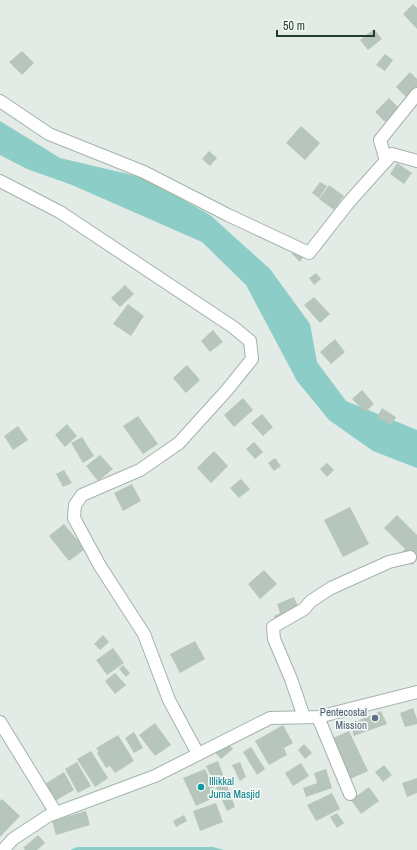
<svg xmlns="http://www.w3.org/2000/svg" width="417" height="850" viewBox="0 0 417 850" font-family="'Archivo Narrow',sans-serif">
<style>
.water{fill:#8ccec7}
.building{fill:#b7c6bd}
.lines{fill:none;stroke-linecap:round;stroke-linejoin:round}
.street-casing{stroke:#a5b3aa;stroke-width:14}
.secondary-casing{stroke:#a1b7a9;stroke-width:14}
.street{stroke:#fff;stroke-width:12}
.secondary{stroke:#fff;stroke-width:12}
.service-dot{fill:#5c6f8a;stroke:#f2f8f3;stroke-width:1.5}
.culture-dot{fill:#0f9aa8;stroke:#f2f8f3;stroke-width:1.5}
.labels{text-anchor:middle;stroke-width:3.5;stroke-linejoin:round;paint-order:stroke}
.service-label{font-size:11px;fill:#4e5e75;stroke:#f2f8f3;text-anchor:end}
.culture-label{font-size:11px;fill:#0d838f;stroke:#f2f8f3;text-anchor:start}
</style>
<rect width="100%" height="100%" fill="#e2ebe5"/>
<g class="water">
<polygon points="0,121 60,158 145,178 210,215 270,269 310,324 317,362 346,401 417,430 417,468 373,451 329,420 297,381 246,285 202,242 72,185 27,169 0,155"/>
<polygon points="77,847 213,847 224,850 70,850"/>
</g>
<g class="building">
<polygon points="413,4 417,8 417,29 403,14"/>
<polygon points="374,29 382,39 368,50 360,40"/>
<polygon points="22,51 34,63 22,75 9,62"/>
<polygon points="385,54 393,60 385,71 376,65"/>
<polygon points="410,72 417,79 417,98 412,103 396,87"/>
<polygon points="389,98 399,108 385,122 375,112"/>
<polygon points="301,126 320,143 305,160 286,143"/>
<polygon points="209,151 217,158 210,166 202,159"/>
<polygon points="397,163 412,173 404,184 390,174"/>
<polygon points="320,182 327,186 319,198 312,193"/>
<polygon points="329,185 344,196 334,210 319,199"/>
<polygon points="295,250 303,257 300,262 292,254"/>
<polygon points="316,273 321,279 314,285 309,278"/>
<polygon points="125,285 134,294 120,307 111,298"/>
<polygon points="314,297 330,314 320,323 304,305"/>
<polygon points="128,304 144,316 131,336 113,324"/>
<polygon points="213,330 223,342 210,352 201,341"/>
<polygon points="335,339 345,352 331,364 320,352"/>
<polygon points="187,365 200,380 186,393 173,378"/>
<polygon points="362,390 374,404 365,412 352,399"/>
<polygon points="243,398 253,410 234,427 224,415"/>
<polygon points="382,408 396,417 391,425 377,417"/>
<polygon points="262,414 273,427 263,436 251,423"/>
<polygon points="138,416 158,444 143,454 123,426"/>
<polygon points="67,424 77,436 65,447 55,435"/>
<polygon points="18,426 28,440 13,450 4,436"/>
<polygon points="82,437 94,456 83,463 71,443"/>
<polygon points="254,442 263,452 255,459 246,449"/>
<polygon points="214,451 228,466 211,483 197,468"/>
<polygon points="100,455 113,469 98,481 86,466"/>
<polygon points="275,458 281,466 274,471 268,463"/>
<polygon points="327,463 334,470 327,477 320,469"/>
<polygon points="64,470 72,483 63,487 56,474"/>
<polygon points="241,479 250,489 239,498 230,488"/>
<polygon points="132,484 141,501 123,511 114,493"/>
<polygon points="350,507 369,544 343,557 324,520"/>
<polygon points="397,515 417,535 417,560 412,565 400,554 405,549 384,528"/>
<polygon points="64,524 85,549 69,561 49,536"/>
<polygon points="264,570 277,584 260,599 248,584"/>
<polygon points="294,597 302,616 278,626 274,616 280,613 277,604"/>
<polygon points="103,635 109,642 100,650 94,644"/>
<polygon points="195,641 205,659 180,673 170,654"/>
<polygon points="113,648 124,663 107,675 96,660"/>
<polygon points="123,665 130,673 126,677 119,669"/>
<polygon points="115,673 126,685 115,694 105,681"/>
<polygon points="413,708 417,719 417,724 405,727 400,713"/>
<polygon points="381,711 387,724 354,736 350,724"/>
<polygon points="155,723 171,745 155,756 139,735"/>
<polygon points="283,725 293,743 284,748 287,755 269,765 255,741"/>
<polygon points="349,731 368,771 348,780 329,740"/>
<polygon points="134,732 143,748 134,753 125,738"/>
<polygon points="118,735 134,761 115,773 110,766 106,768 97,753 99,752 96,748"/>
<polygon points="223,738 233,749 221,759 211,748"/>
<polygon points="304,744 312,753 305,759 298,750"/>
<polygon points="251,747 265,769 257,775 243,752"/>
<polygon points="91,751 108,778 95,787 77,759"/>
<polygon points="218,761 235,807 227,811 206,766"/>
<polygon points="77,762 91,786 78,793 65,769"/>
<polygon points="240,762 246,777 240,781 232,765"/>
<polygon points="301,763 309,776 293,786 285,773"/>
<polygon points="384,765 392,775 383,782 375,772"/>
<polygon points="205,769 218,796 196,806 183,778"/>
<polygon points="326,769 332,788 306,797 303,788 317,783 314,773"/>
<polygon points="64,772 74,790 55,801 45,784"/>
<polygon points="417,778 417,793 407,797 402,783"/>
<polygon points="369,787 379,801 361,814 351,800"/>
<polygon points="332,793 340,809 316,821 307,805"/>
<polygon points="2,799 20,816 0,837 0,801"/>
<polygon points="216,803 223,822 200,831 193,811"/>
<polygon points="86,811 90,825 56,835 52,821"/>
<polygon points="337,813 344,823 337,828 330,817"/>
<polygon points="184,815 187,821 176,827 173,821"/>
<polygon points="38,835 45,843 37,850 25,850 23,848"/>
</g>
<g class="lines">
<g class="street-casing">
<g id="street">
<polyline points="0,101 49,134 144,172 228,215 309,253 349,202 392,154 417,161"/>
<polyline points="386,161 380,140 417,94"/>
<polyline points="0,181 60,212 233,327 250,341 252,359 227,390 179,443 140,470 82,495 75,505 74,518 100,566 144,634 169,700 198,754"/>
<polyline points="304,717 291,679 274,639 273,627 304,609 311,601 331,588 389,562 410,557"/>
<polyline points="318,717 350,794"/>
<polyline points="0,722 56,813"/>
</g>
</g>
<g class="secondary-casing">
<polyline id="secondary" points="3,850 13,839 48,816 155,776 270,718 318,717 417,692"/>
</g>
<use href="#street" class="street"/>
<use href="#secondary" class="secondary"/>
</g>
<circle class="service-dot" cx="375" cy="718" r="4"/>
<circle class="culture-dot" cx="201" cy="787" r="4"/>
<g class="labels">
<g class="service-label">
<text x="367" y="716">Pentecostal<tspan x="367" dy="13">Mission</tspan></text>
</g>
<g class="culture-label">
<text x="209" y="785">Illikkal<tspan x="209" dy="13">Juma Masjid</tspan></text>
</g>
</g>
<path d="M277 30v6h97v-6" fill="none" stroke="#233c2e" stroke-width="2"/>
<text x="283" y="30" font-size="12" fill="#233c2e" stroke="#f2f8f3" stroke-width="3" paint-order="stroke">50 m</text>
</svg>
